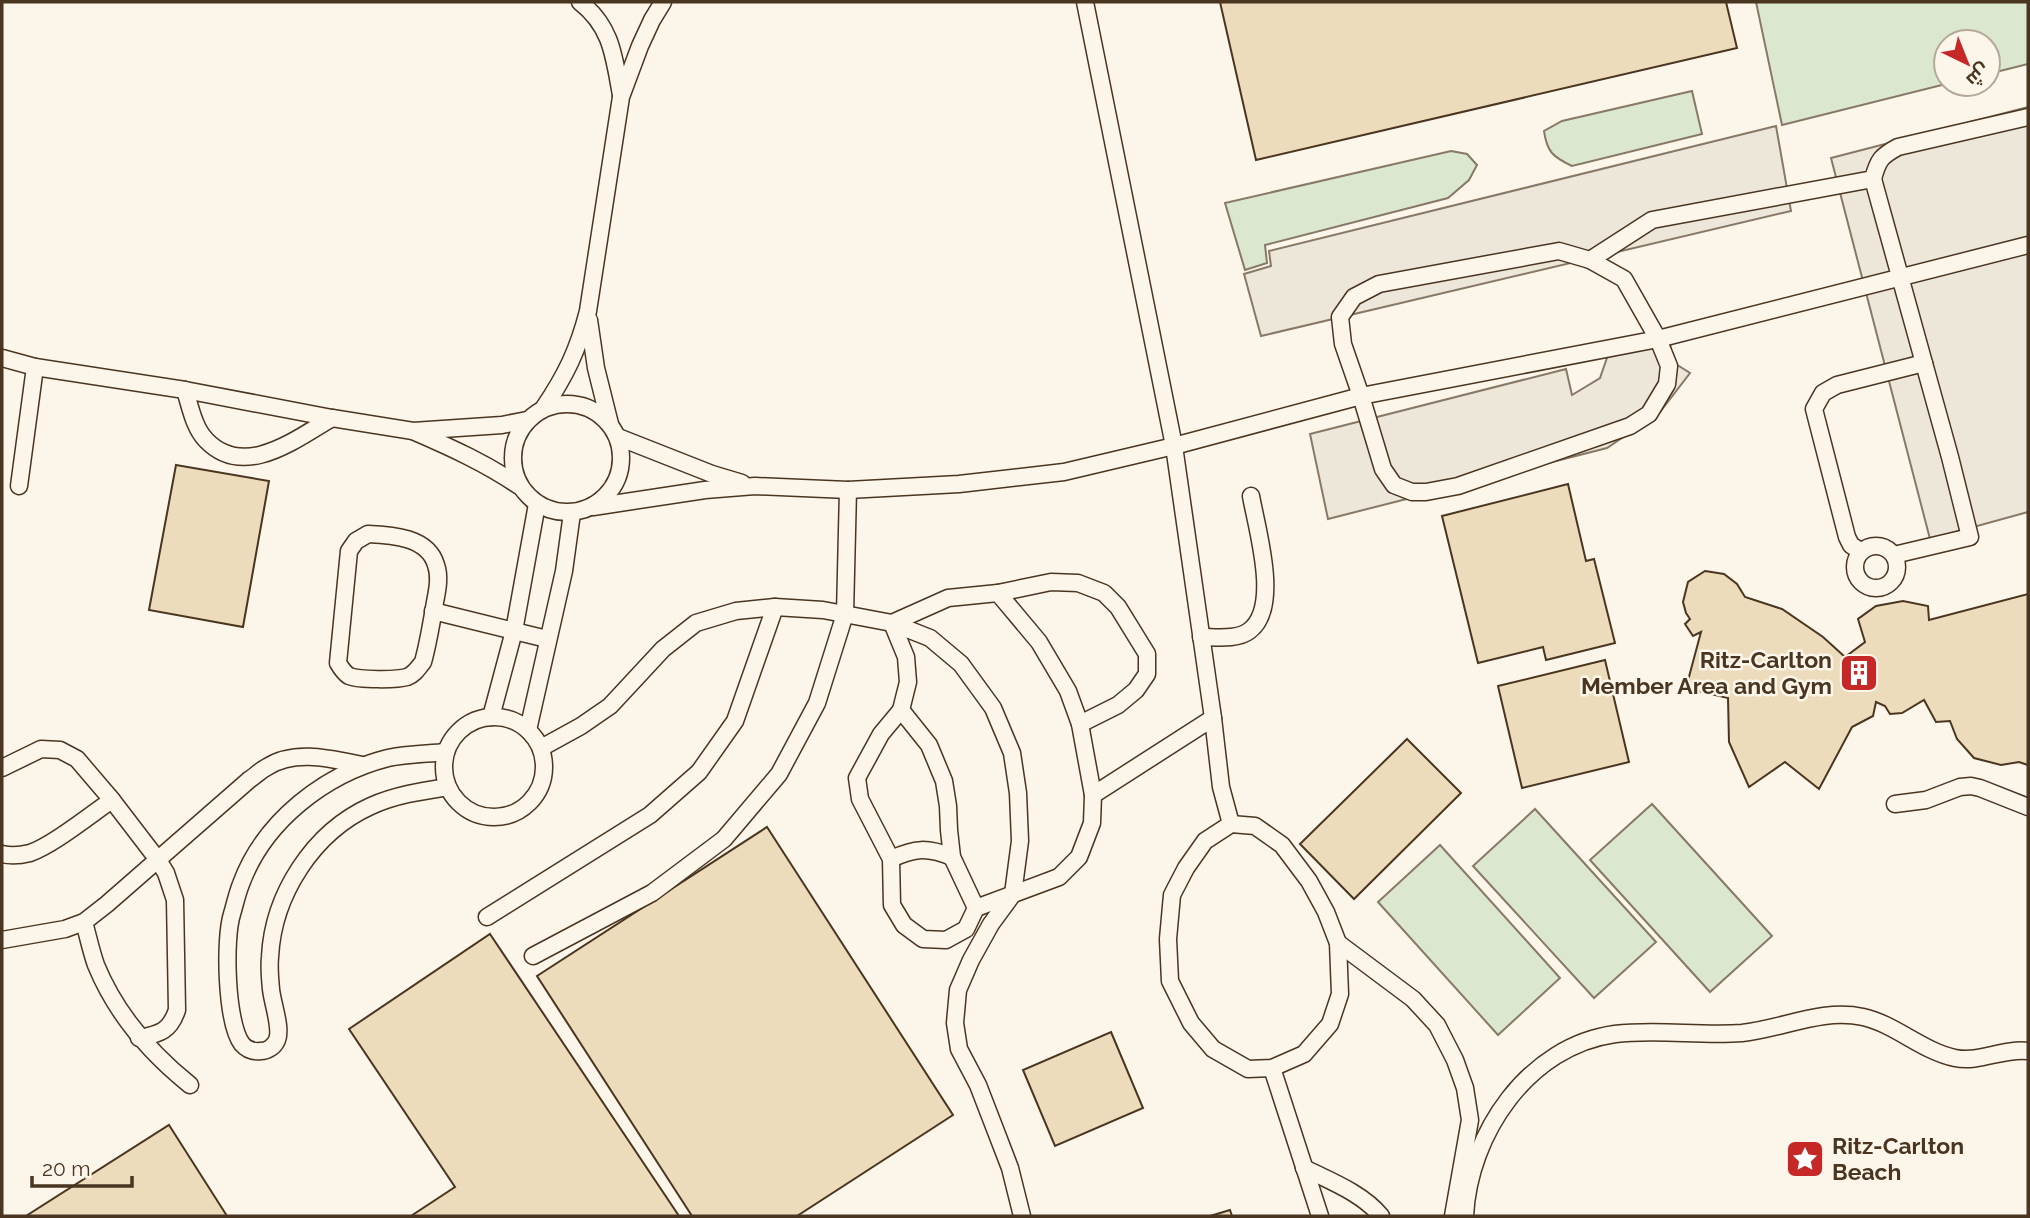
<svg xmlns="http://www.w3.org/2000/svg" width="2030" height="1218" viewBox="0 0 2030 1218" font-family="Raleway,Cairo,sans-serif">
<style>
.green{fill:#dce7d0;stroke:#887966;stroke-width:2}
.parking{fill:#ede7d9;stroke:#887966;stroke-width:2}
.building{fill:#ecdcbc;stroke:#4a3520;stroke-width:2}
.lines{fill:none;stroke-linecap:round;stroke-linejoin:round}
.lane-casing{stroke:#4a3520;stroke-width:19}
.lane{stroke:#fbf6e9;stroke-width:16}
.labels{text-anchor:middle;stroke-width:5;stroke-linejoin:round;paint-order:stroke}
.poi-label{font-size:23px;font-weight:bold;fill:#4a3520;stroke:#fbf6e9;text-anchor:end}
</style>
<rect width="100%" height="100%" fill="#fbf6e9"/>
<g class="green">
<polygon points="1756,2 2028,2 2028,64 1988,74 1988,42 1946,42 1946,84 1782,125"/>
<path d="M 1692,91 L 1702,134 L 1572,166 C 1553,157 1547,152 1544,131 L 1562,121 Z"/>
<polygon points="1451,151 1467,154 1477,165 1469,180 1448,198 1265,245 1267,263 1245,270 1225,203"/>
<polygon points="1652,804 1772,936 1710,992 1590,860"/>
<polygon points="1535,809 1656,942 1594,998 1473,866"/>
<polygon points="1440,845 1560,978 1498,1035 1378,902"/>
</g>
<g class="parking">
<polygon points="2028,107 2028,512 1930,539 1831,158"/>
<polygon points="1776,126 1791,211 1261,336 1244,274 1271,266 1269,251"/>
<polygon points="1670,334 1671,361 1690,373 1660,412 1607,448 1328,519 1310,434 1566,369 1572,395 1600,378 1610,349"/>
</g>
<g class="building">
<polygon points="1220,2 1726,2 1737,48 1256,160"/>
<polygon points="176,465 269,481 243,627 149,610"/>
<polygon points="1568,484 1586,561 1594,559 1615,643 1546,660 1543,647 1478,663 1442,516"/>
<polygon points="1705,571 1724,574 1737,584 1745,597 1782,609 1823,637 1845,657 1865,642 1858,619 1876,606 1903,601 1928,606 1929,620 2028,594 2028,765 2019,762 2001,765 1974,758 1957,739 1950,721 1936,722 1924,700 1902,713 1890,714 1885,706 1876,702 1873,716 1852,727 1819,789 1785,762 1749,787 1729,742 1728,698 1686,688 1701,632 1693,636 1685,624 1690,619 1686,613 1683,602 1688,582"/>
<polygon points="1605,660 1629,762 1522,788 1498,686"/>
<polygon points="1407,739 1461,793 1354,899 1300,844"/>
<polygon points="767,827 953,1115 797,1216 692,1216 537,976"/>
<polygon points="490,934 679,1216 411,1216 455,1187 349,1029"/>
<polygon points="1111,1032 1143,1108 1055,1146 1023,1070"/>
<polygon points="169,1125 227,1216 26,1216"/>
<polygon points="1230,1210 1232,1216 1210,1216"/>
</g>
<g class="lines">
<g class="lane-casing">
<g id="lane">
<path d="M 580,2 C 612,27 614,57 621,95"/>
<polyline points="1085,2 1174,446 1213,718 1221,787 1231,824"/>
<polyline points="1873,179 1950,457 1970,537 1894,555"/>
<polygon points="1559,251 1590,260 1624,279 1658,339 1669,366 1667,384 1649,414 1630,426 1458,486 1426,492 1412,492 1394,485 1383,469 1361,396 1343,344 1340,317 1354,297 1379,284"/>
<path d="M 1590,260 L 1652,220 L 1873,179 C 1878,160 1881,156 1898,147 L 2028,117"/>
<polyline points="589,320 596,368 610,424"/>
<polyline points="2,358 35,367 185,390 332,418 413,431 502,425 527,420"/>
<path d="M 185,390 C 190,406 194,428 206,440 C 244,480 296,439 332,418"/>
<circle cx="567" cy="458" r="54"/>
<path d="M 543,409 C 566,375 578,350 588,311 L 621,97 L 640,46 L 652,20 L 663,2"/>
<path d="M 415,432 C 452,448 487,464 519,486"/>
<polyline points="618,437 712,474 742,483"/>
<polyline points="19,486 35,367"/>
<polyline points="593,507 705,490 755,486 848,490 959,484 1064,472 1174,446 1361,396 1658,339 2028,245"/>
<path d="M 368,534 C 392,535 428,537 436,565 C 441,579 436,595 434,608 C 431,626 428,644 423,662 C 418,668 415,674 407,677 C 397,680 359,680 349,676 C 344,673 341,668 338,663 L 349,551 L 356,541 Z"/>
<circle cx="1876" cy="567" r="21"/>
<polyline points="1860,551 1851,545 1847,537 1814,409 1823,393 1837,385 1924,363"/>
<polyline points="433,611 547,639"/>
<path d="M 1201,637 C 1216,637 1237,640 1249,631 C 1281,608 1257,530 1251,496"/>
<polygon points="901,710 929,745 944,781 948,806 949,830 952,857 976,908 966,929 946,940 923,939 904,925 892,905 891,859 860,799 857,778 881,734"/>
<polyline points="901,710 908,682 906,657 892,623 948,598 998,593 1051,582 1078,583 1104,593 1118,607 1147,654 1147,674 1136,690 1118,705 1080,724"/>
<circle cx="494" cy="767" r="50"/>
<polyline points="491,717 514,631 537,504"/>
<polyline points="528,730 564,571 572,513"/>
<polyline points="541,748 581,726 610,706 663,649 696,623 736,611 775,607 823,610 892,623 930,638 961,664 993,708 1012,753 1018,793 1020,841 1013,894 991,924 971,960 958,990 955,1023 959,1049 978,1085 995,1129 1010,1168 1022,1216"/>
<path d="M 446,752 C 427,754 407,754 388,758 C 325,774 264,821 241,884 C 237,894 235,904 232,914 C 224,939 226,1023 242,1044 C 247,1050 253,1052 261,1051 C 267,1051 274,1047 277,1040 C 282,1028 272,1002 271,989 C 270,979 269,967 270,957 C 273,895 313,832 371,806 C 395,795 422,791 448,787"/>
<path d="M 2,768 L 41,749 L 60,750 L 77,759 L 112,800 L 158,860 L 166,873 L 175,900 L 177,1010 C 170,1031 160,1034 139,1038"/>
<polyline points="1093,795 1213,718"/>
<polyline points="1895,804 1926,800 1960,787 1971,786 1980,788 2028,807"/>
<polygon points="1231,824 1255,826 1282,845 1309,881 1326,912 1338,943 1340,994 1330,1024 1304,1054 1272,1068 1248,1069 1213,1049 1191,1023 1170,981 1168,939 1172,895 1186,868 1205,841"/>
<path d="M 2,854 C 10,856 22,855 30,853 C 53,845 90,815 112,800"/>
<path d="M 891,859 C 915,848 927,847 952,857"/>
<polyline points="976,908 1059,877 1079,857 1092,823 1093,795 1080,724 1068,691 1039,642 998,593"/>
<polyline points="487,917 650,815 699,772 735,721 775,607"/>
<path d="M 84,922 C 88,936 91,951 96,965 C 116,1014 149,1052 190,1085"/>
<path d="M 2,940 L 65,929 L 84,922 L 107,904 L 249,780 C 255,776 261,770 267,767 C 295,749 332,759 362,765"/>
<polyline points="1338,943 1413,999 1437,1025 1455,1060 1465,1088 1470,1120 1453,1216"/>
<polyline points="533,956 652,893 724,839 779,774 817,703 845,614 848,490"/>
<polyline points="1272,1068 1320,1216"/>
<path d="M 1304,1168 C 1330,1181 1362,1193 1381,1216"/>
<path d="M 1465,1216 C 1469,1134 1528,1046 1615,1034 C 1656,1029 1700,1036 1742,1033 C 1782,1029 1822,1008 1863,1017 C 1895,1024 1922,1051 1955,1058 C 1980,1063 2003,1048 2028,1051"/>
</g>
</g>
<use href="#lane" class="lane"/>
</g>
<defs>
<g id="building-square" transform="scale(2.0125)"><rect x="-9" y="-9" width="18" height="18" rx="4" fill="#c62828" stroke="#fbf6e9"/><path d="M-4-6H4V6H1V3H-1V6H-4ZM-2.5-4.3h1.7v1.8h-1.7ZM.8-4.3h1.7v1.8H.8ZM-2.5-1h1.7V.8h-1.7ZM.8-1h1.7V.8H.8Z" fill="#fff"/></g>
<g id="sight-square" transform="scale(2.0125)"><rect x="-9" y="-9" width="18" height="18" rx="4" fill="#c62828" stroke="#fbf6e9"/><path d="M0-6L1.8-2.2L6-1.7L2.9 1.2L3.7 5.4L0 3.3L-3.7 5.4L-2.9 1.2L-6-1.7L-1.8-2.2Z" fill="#fff"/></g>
</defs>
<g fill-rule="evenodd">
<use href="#building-square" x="1859" y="673"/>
<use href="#sight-square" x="1805" y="1159"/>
</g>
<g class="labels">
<g class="poi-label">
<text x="1832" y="668">Ritz-Carlton<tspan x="1832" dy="26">Member Area and Gym</tspan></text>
<text x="1832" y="1154" text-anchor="start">Ritz-Carlton<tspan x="1832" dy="26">Beach</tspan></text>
</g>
</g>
<rect width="2030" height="1218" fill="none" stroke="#4a3520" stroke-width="7"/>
<g transform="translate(1967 63) rotate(137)"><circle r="33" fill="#fbf6e9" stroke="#b4a999" stroke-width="2"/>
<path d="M0-5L12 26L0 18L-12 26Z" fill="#c62828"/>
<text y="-10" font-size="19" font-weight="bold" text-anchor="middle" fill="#4a3520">ش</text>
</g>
<path d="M32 1176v10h100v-10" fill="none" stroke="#4a3520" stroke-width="3.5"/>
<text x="42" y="1176" font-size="21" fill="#4a3520" stroke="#fbf6e9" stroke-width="5" paint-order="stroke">20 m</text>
</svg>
